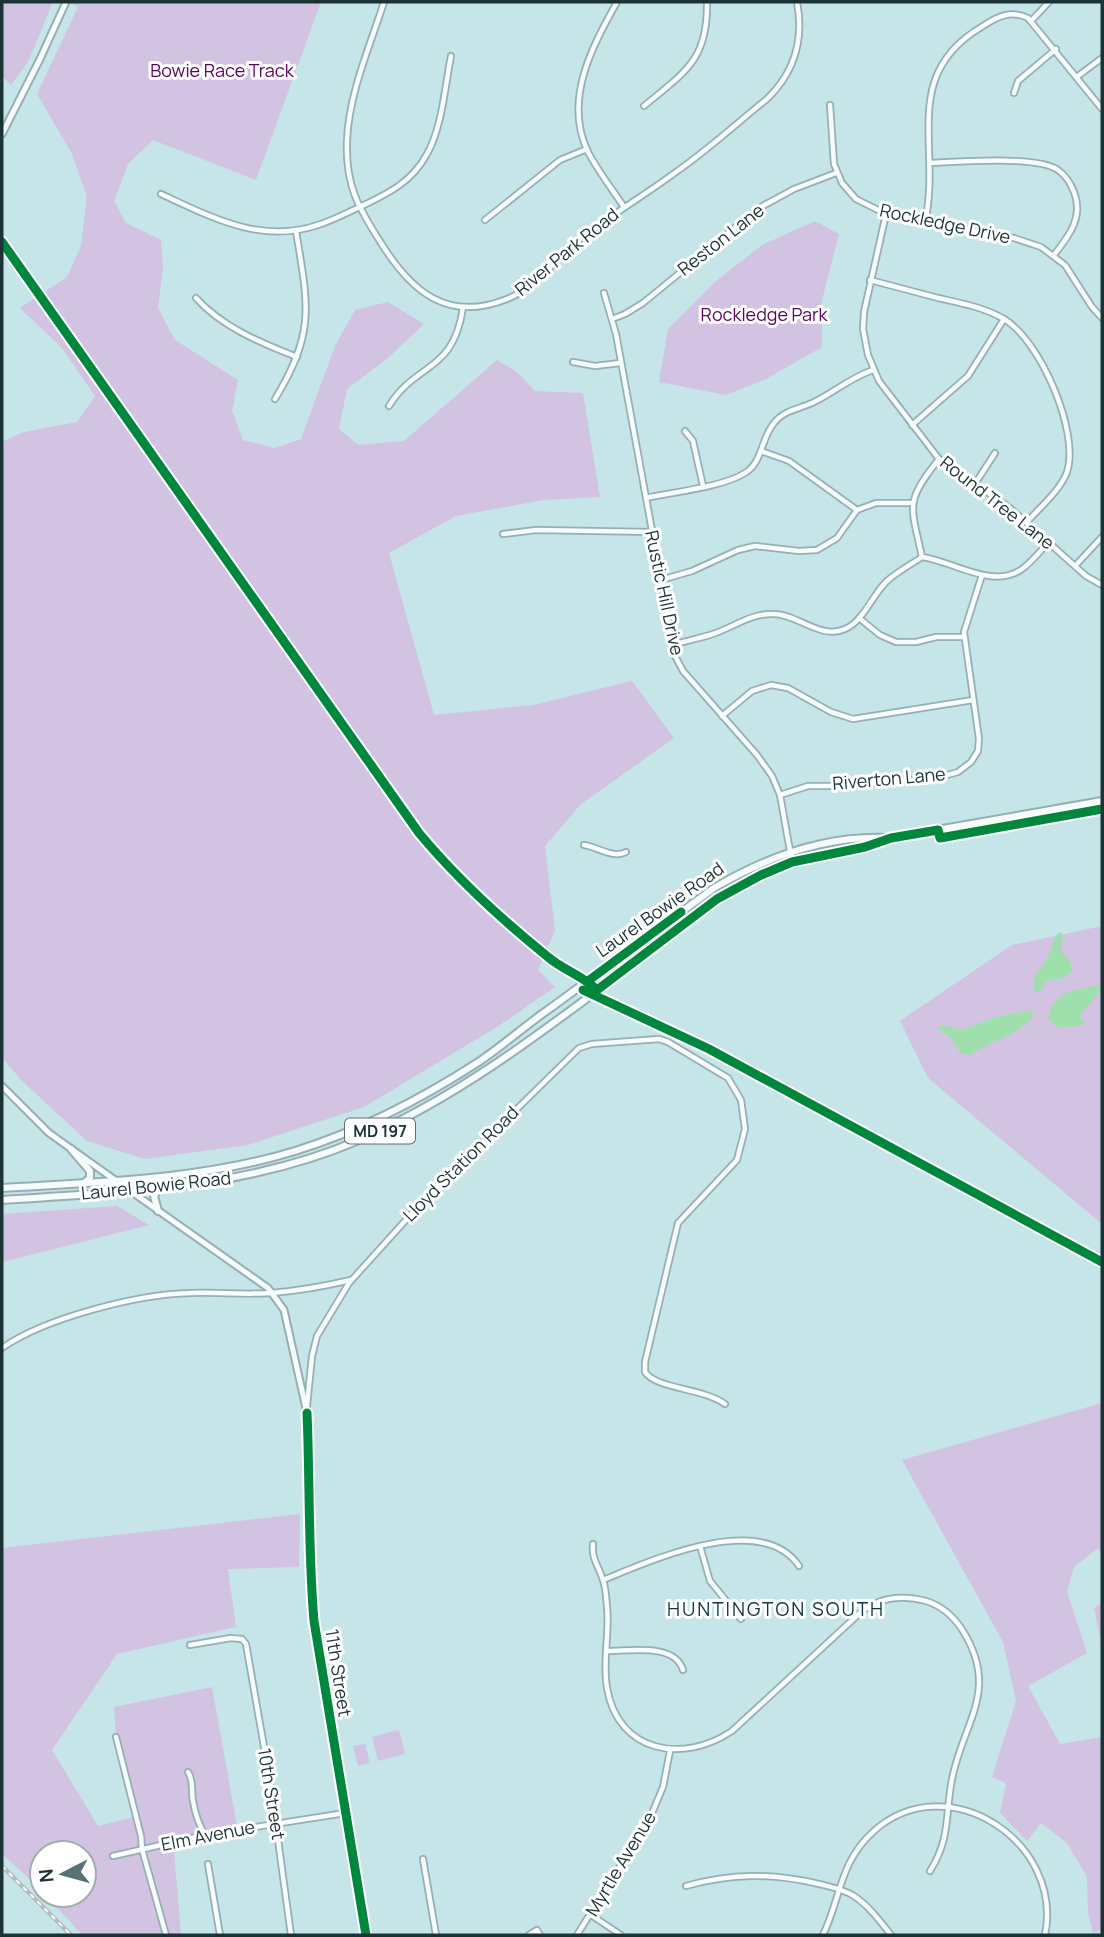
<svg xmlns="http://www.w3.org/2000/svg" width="1104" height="1937" viewBox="0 0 1104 1937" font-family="Manrope,sans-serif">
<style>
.green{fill:#d1c3e1}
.water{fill:#9fdfab}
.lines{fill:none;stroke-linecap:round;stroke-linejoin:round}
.minor-casing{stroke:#97afb2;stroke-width:8}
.tertiary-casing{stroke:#97afb2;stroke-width:9}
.secondary-casing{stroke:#97afb2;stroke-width:9}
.primary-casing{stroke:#97afb2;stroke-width:10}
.minor{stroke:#f6fbfc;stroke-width:4.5}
.tertiary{stroke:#f6fbfc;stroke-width:5}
.secondary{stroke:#f6fbfc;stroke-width:5}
.primary{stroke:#f6fbfc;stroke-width:6}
.rail-casing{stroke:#b4bcbd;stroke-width:4.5}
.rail{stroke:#fff;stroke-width:2;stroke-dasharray:5;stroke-linecap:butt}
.cycleway-casing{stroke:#fff;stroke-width:13}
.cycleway{stroke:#00873e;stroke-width:9}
.labels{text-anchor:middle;stroke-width:6;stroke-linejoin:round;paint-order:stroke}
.shield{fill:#fff;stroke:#607072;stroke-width:2}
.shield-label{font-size:16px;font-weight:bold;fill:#1c3336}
.park-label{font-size:18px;fill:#5e0064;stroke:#fff}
.street-label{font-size:18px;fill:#1c3336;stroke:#fff}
.neighbourhood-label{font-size:19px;letter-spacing:2px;fill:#0d393d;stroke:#fff}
</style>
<rect width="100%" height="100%" fill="#c6e5e8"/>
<g class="green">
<polygon points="2,2 53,2 28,62 11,85 2,76"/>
<polygon points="68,2 321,2 256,180 153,140 128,164 114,201 126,223 161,240 163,269 158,308 175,340 238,380 232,411 243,440 275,448 301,439 335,346 355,310 388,302 424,324 388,358 347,389 339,429 358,445 404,441 497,360 517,372 535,391 583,393 600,497 544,500 456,516 389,553 434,715 533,705 632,681 674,738 581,804 545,846 555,930 538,970 555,987 497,1027 364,1107 248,1145 145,1159 87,1141 22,1081 2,1058 2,442 24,432 77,422 95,396 62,348 20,308 67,277 81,246 87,196 71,152 37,94 78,7"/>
<polygon points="815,221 839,234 822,300 822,347 766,379 726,395 659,382 668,329 715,282 762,245"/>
<polygon points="1102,926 1102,1224 928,1078 900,1021 1012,945"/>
<polygon points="117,1206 149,1225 2,1262 2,1214"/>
<polygon points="1102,1403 1102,1551 1097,1549 1074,1567 1067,1592 1087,1653 1028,1686 1060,1744 1102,1737 1102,1930 1093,1933 1088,1913 1087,1877 1067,1843 1041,1823 1027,1841 1000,1813 1006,1783 992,1777 1016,1701 1003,1642 902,1460"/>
<polygon points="300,1514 299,1567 228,1569 236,1627 117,1654 52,1750 98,1826 135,1817 116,1737 114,1707 212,1687 237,1826 173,1839 181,1935 82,1935 46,1895 84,1895 84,1853 42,1853 42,1890 2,1854 2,1548"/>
<polygon points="1102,1603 1102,1647 1094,1608"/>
<polygon points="399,1730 405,1754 378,1761 372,1737"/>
<polygon points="365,1744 370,1763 358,1766 353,1746"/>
</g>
<g class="water">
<path d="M 1058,933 L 1061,933 L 1063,938 L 1061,952 L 1070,960 L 1072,971 L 1064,978 L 1046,981 L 1040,992 L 1034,992 C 1031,975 1042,969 1049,955 C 1052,948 1053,940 1058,933 Z"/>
<path d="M 1100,985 L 1102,989 L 1079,1016 L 1084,1021 L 1084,1025 L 1056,1028 L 1048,1017 C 1053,991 1079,989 1100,985 Z"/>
<path d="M 1031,1011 L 1034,1015 C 1019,1036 989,1041 970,1055 L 960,1053 L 951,1038 L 938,1029 L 940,1025 L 963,1030 C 985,1020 1006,1013 1031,1011 Z"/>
</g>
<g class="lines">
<g class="minor-casing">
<g id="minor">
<path d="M 384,2 C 370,46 349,93 347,140 C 345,185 358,207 381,243 C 411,291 447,323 507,299 C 537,287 556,258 580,239 C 611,215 645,195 676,172 C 708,150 737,123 767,99 C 795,72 804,39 797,2"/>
<path d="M 617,2 C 592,47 563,100 588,152 C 598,171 612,189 624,207"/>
<polyline points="1032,20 1049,2"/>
<polyline points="1078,76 1102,58"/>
<polyline points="1014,93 1018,81 1056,49"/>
<polyline points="830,105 834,164 842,183 856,199 886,214 1014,238 1041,247 1065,265 1092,307 1102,318"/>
<path d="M 644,106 C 685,72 708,60 707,2"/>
<path d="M 930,163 C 957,162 1037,155 1058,170 C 1065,175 1071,184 1074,192 C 1084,217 1069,236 1054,255"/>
<path d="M 161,194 C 213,218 261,244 318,225 C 334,220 348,212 362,206 C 389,193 412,182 427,154 C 442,128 445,86 451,56"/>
<polyline points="886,214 864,312 863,329 868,355 879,381 939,459 1010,508 1086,576 1102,585"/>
<polyline points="485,220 560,160 587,149"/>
<path d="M 925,222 C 942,146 899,75 983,26 C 998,16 1011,10 1028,18 L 1102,109"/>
<path d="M 870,280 C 893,286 915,292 938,298 C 960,303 984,307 1004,319 C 1040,340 1080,432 1067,472 C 1060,491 1040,507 1027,522"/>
<polyline points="604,293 616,334 675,656 683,671 757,755 772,776 780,795 792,862"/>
<path d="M 196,298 C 222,327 261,343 297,357"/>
<polyline points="612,319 625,314 643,303 759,208 794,189 836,173"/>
<polyline points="573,362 595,366 620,363"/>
<path d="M 275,399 C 316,332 308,305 296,231"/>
<path d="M 389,406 C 416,362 454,373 463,307"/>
<polyline points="912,425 968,376 1004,319"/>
<polyline points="685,431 693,441 703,486"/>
<polyline points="761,451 789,461 857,510"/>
<polyline points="975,484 995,453"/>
<path d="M 646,498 C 673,492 723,487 745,473 C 763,462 761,438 774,423 C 783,411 798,409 812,403 C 834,393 849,378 873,370"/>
<polyline points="503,534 536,530 652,532"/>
<path d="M 922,557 C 911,505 904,503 939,459"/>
<polyline points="1075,566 1102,537"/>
<polyline points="661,580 692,571 738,550 755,546 799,551 817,550 837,538 857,510 876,503 912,503"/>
<polyline points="859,618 880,635 896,642 916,642 936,637 964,637"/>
<path d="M 672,645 C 686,641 700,638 713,634 C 734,627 751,613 774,614 C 797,614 821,640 845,629 C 864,621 872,595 887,581 C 897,572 910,565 922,557 C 953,561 993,590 1022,569 C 1032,562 1040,551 1049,542"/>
<polyline points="722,716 752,691 771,685 788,688 831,712 853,719 973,700"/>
<polyline points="780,795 808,786 846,786 940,777 958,772 971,762 978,751 979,739 964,632 982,575"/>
<path d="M 584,845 C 598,847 613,859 626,852"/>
<path d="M 2,1348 C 45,1318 138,1294 191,1293 C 217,1292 244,1295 271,1293 C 297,1291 325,1286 351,1280"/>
<path d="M 307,1406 L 312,1356 L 317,1336 L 349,1283 L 423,1201 L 579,1048 L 592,1044 L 659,1039 L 668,1042 L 728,1078 L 741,1100 L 745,1129 L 737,1160 L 678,1223 L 645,1362 L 645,1372 C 656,1389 703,1388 725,1404"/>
<path d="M 593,1544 C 591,1558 599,1567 603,1580 C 606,1588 606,1598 607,1607 C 610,1633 602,1661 607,1688 C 618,1753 683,1764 732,1731 L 861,1612 C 880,1597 903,1595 926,1601 C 943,1606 954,1617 963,1631 C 1000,1691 963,1722 952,1779 C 945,1814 951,1838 930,1871"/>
<polyline points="700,1546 710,1581 741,1619"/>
<path d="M 603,1580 C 650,1561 761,1510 799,1566"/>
<polyline points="190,1645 231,1638 242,1639 246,1644 270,1781 291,1935"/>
<path d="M 608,1651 C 630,1651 675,1643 683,1670"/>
<polyline points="116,1737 141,1836 142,1849 166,1935"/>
<path d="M 188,1772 C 194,1781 191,1791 193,1801 C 195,1813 199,1825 205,1835"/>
<polyline points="113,1856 205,1835 345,1813"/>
<polyline points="423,1859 436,1935"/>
<polyline points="208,1864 220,1935"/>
<path d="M 686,1886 C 732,1873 772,1873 819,1884 C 831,1887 843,1889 854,1896 C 869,1906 880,1921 891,1935"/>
<polyline points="591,1915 621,1935"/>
<polyline points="529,1935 537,1930 540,1935"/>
<polyline points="577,1935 650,1818 663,1787 670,1751"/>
<path d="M 823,1935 C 841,1898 839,1862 874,1831 C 947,1766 1064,1841 1045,1935"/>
</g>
</g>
<g class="tertiary-casing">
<g id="tertiary">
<polyline points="2,134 40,59 66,2"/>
<polyline points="2,1086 49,1133 115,1180"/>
</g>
</g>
<g class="secondary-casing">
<polyline id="secondary" points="115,1180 268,1288 284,1310 307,1413 311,1487 311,1586 314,1621 366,1935"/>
</g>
<g class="primary-casing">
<g id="primary">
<polyline points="71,1149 90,1171 90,1178 84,1183"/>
<path d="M 2,1188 C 99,1182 201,1180 295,1151 C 360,1131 423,1098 480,1061 C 505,1044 527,1024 552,1007 C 606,967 660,928 714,888 C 765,858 825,836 885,838"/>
<path d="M 2,1200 C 123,1192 246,1189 359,1140 C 461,1096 550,1026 638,960 C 668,937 698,910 731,890 C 750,879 772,868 794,862 C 826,853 859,849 891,838 L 1102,801"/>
<polyline points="158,1211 154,1196 159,1188"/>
</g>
</g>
<use href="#minor" class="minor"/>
<use href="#tertiary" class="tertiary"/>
<use href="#secondary" class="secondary"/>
<use href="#primary" class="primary"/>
<g class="rail-casing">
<polyline id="rail" points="2,1866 71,1935"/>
</g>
<use href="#rail" class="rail"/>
<g class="cycleway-casing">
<g id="cycleway">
<path d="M 2,242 L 419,833 C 458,880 501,919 548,957 C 563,970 582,975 597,990 L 717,899 L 761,875 L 792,862 L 865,847 L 891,838 L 938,830 L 940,838 L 1102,809"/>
<polyline points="588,981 681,912"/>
<polyline points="583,990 709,1049 1102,1262"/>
<path d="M 307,1413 C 310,1482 308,1552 314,1621 L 366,1935"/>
</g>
</g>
<use href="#cycleway" class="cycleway"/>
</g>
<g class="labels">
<rect class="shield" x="345" y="1118.5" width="70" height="25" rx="5"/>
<g class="shield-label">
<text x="380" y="1137">MD 197</text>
</g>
<g class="park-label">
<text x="222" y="77">Bowie Race Track</text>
<text x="764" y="321">Rockledge Park</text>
</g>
<g class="street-label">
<text transform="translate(945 224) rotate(12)" y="6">Rockledge Drive</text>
<text transform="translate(721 240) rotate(-38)" y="6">Reston Lane</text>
<text transform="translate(567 252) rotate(-39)" y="6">River Park Road</text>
<text transform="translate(997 503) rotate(38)" y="6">Round Tree Lane</text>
<text transform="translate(664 593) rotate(78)" y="6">Rustic Hill Drive</text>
<text transform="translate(889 779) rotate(-5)" y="6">Riverton Lane</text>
<text transform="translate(660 910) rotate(-35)" y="6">Laurel Bowie Road</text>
<text transform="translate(461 1164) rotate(-45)" y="6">Lloyd Station Road</text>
<text transform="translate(156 1186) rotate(-6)" y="6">Laurel Bowie Road</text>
<text transform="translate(338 1673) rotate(81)" y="6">11th Street</text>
<text transform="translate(271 1794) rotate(81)" y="6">10th Street</text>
<text transform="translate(208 1836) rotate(-11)" y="6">Elm Avenue</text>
<text transform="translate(621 1864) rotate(-59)" y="6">Myrtle Avenue</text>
</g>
<g class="neighbourhood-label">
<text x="776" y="1616">HUNTINGTON SOUTH</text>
</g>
</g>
<rect width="1104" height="1937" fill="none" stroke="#1c3336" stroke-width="7"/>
<g transform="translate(63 1874) rotate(264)"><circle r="33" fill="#ffffff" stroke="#a4adaf" stroke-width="2"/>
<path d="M0-5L12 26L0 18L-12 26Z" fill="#587174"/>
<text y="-10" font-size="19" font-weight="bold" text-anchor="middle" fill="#1c3336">N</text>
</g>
</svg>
